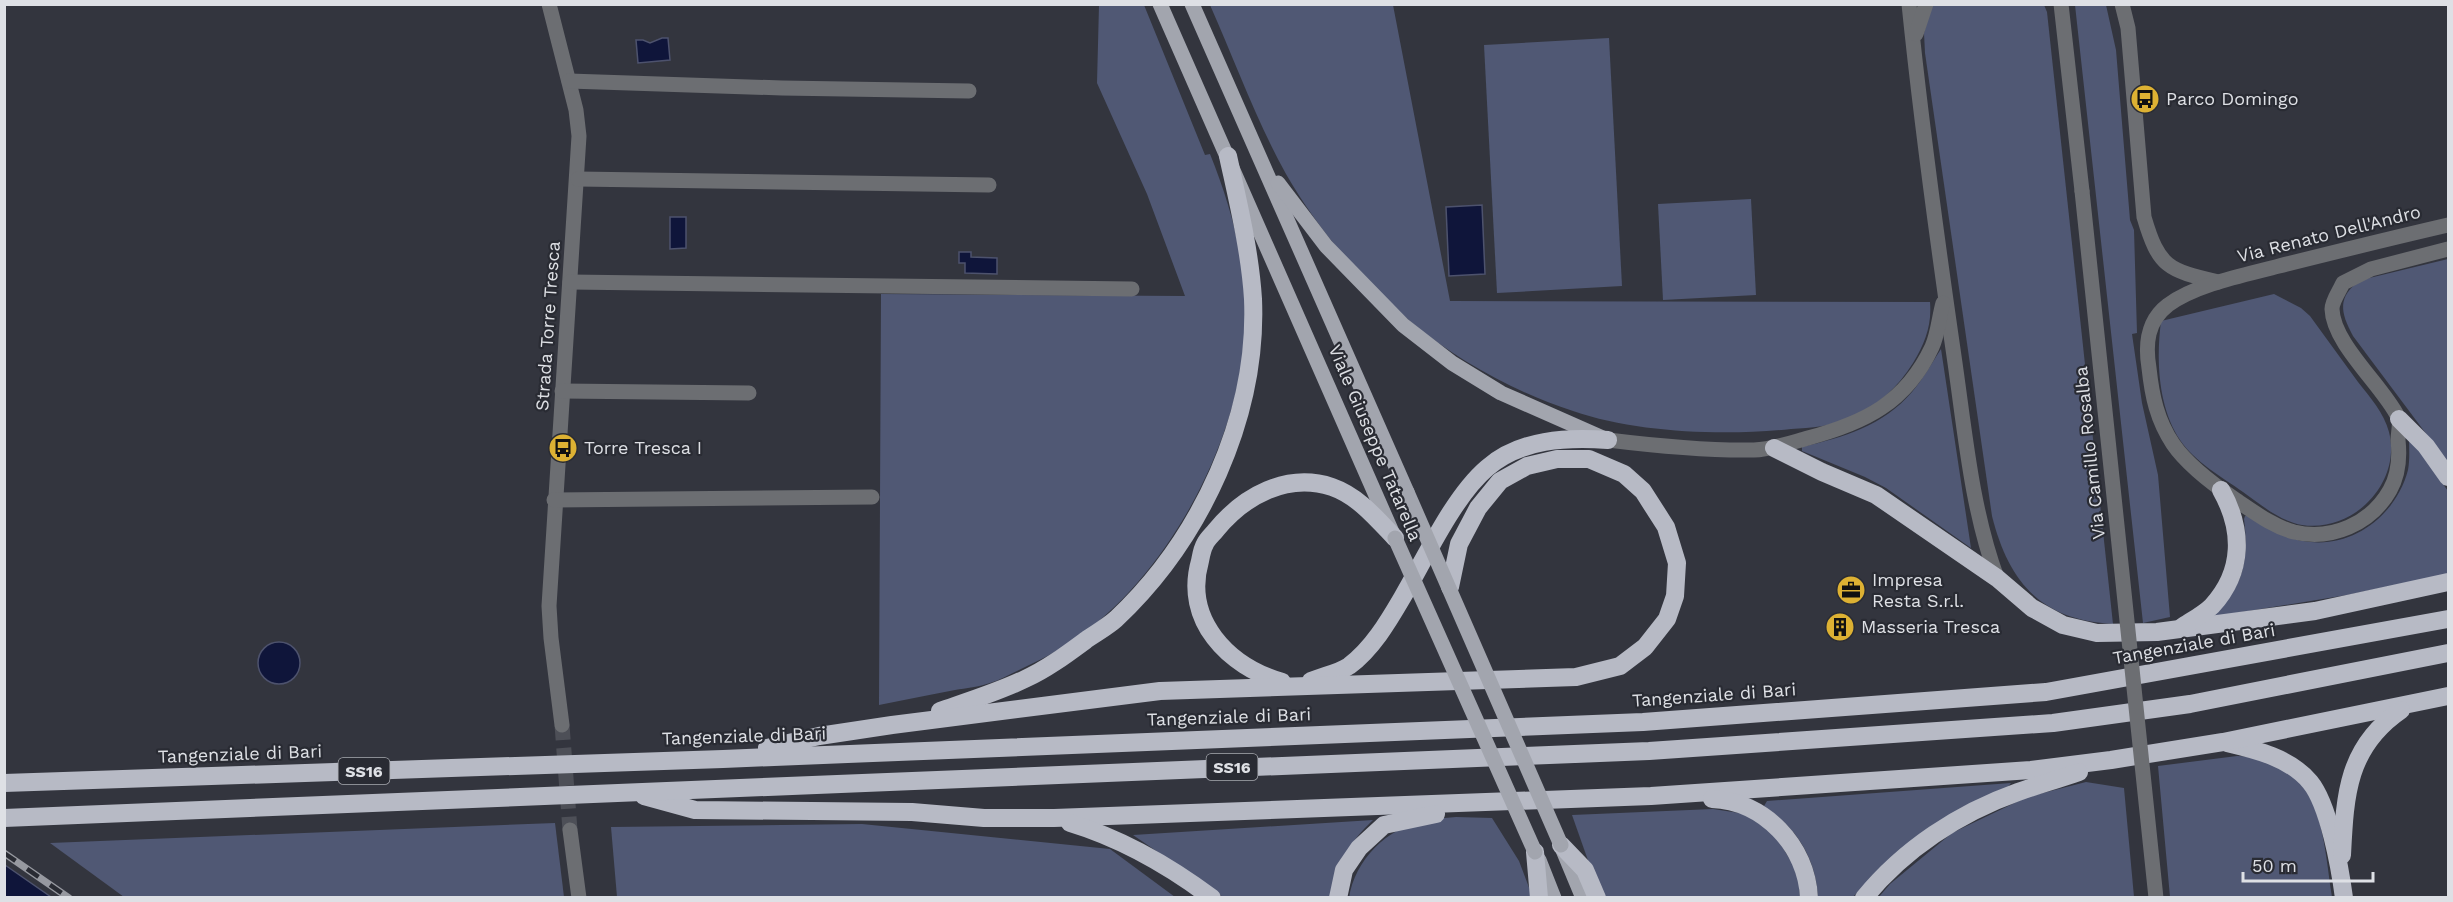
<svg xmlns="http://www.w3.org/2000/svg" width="2453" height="902" viewBox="0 0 2453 902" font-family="'Work Sans',sans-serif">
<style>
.green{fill:#505874}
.water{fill:#0f153a;stroke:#4d526d;stroke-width:1.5}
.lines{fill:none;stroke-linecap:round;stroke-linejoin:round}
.minor-tunnel{stroke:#4d4f57;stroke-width:15;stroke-dasharray:15 8;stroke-linecap:butt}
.minor{stroke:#6c6e72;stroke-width:15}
.major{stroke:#a2a5ae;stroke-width:15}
.highway{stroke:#b7bac5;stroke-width:18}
.rail-casing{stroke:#9799a0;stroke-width:7}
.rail{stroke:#292b33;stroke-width:4.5;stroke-dasharray:14;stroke-linecap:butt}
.minor-bridge{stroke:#6c6e72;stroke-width:15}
.major-bridge{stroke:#a2a5ae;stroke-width:15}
.labels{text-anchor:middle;stroke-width:4.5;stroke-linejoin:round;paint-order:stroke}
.shield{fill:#292b33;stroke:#a8aab0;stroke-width:1.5}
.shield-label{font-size:16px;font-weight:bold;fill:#dee0e5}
.poi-label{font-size:18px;fill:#dee0e5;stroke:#292b33;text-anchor:start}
.street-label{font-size:18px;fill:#dee0e5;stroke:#292b33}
</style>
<rect width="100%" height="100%" fill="#33353e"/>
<g class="green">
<path d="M 1099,5 L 1144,5 L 1205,155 L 1210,154 C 1233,211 1248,269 1245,331 C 1240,441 1166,578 1075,639 C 1058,651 1038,661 1019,670 C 1010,674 1000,680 990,683 C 979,687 966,688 955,690 C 929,695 904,700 879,705 L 881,294 L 1185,296 L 1147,194 L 1097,83 Z"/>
<path d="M 1210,5 L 1393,5 L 1450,301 L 1930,302 C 1932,325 1925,343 1913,363 C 1898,387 1877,407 1850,418 C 1832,426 1811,428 1791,429 C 1724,436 1637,433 1573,411 C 1515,392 1458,361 1411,322 C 1361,280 1319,231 1286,174 C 1256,120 1235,61 1210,5 Z"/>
<path d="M 1931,5 L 2044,5 L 2047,12 L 2113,624 C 2041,620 2009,583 1992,516 L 1925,53 L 1924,33 Z"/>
<polygon points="2075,5 2106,5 2116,50 2130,220 2134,230 2137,333 2132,334 2142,403 2158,475 2170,617 2143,623"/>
<polygon points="1609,38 1622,286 1497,293 1484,45"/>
<polygon points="1751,199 1756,295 1663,300 1658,204"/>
<path d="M 2448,259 L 2448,463 L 2353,336 C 2340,312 2337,296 2361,280 Z"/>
<path d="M 2274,294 L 2301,308 L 2310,316 C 2326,338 2342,360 2358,382 C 2370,397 2384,413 2389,432 C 2402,483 2353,533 2302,525 C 2280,521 2261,505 2243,492 C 2222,477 2195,462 2180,440 C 2158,407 2156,360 2161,321 Z"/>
<path d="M 1941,349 L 1971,548 L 1886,488 L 1865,477 L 1802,451 L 1802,447 C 1844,437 1883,426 1912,392 C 1923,379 1932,363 1941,349 Z"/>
<path d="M 2409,437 L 2448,491 L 2448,574 L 2347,595 L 2212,617 C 2244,587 2249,560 2244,519 L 2245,516 L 2249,515 C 2266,525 2284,538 2303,541 C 2351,550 2396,516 2408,470 C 2410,459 2409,448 2409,437 Z"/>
<path d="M 2237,756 C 2323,760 2322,832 2332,897 L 2170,897 L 2158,766 Z"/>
<polygon points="2086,782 2124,788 2134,897 1878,898 1890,884 1952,833 2027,797"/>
<path d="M 2011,783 L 2008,787 L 1969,804 L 1927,829 L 1872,877 L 1853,897 L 1818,897 C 1816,858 1796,827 1764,806 L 1767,801 Z"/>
<polygon points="1713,809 1746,814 1774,833 1798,873 1800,897 1604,897 1590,866 1572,815"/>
<path d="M 1456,817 L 1492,818 L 1519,861 L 1533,898 L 1349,898 C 1355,860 1386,829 1423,821 C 1434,818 1445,818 1456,817 Z"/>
<path d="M 1373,820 C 1348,844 1337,863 1330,897 L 1223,897 L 1133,835 Z"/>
<polygon points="555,823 564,897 124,897 50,843"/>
<polygon points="862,824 1110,849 1175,897 617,897 611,827"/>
</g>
<g class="water">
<polygon points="662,38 668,38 670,60 638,63 636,40 643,40 650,43"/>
<polygon points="1482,205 1485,274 1449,276 1446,207"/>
<polygon points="670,217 686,217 686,248 670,249"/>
<polygon points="959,252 971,252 971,257 997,258 997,274 965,273 965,263 959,263"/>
<circle cx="279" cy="663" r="21"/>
<polygon points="5,865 51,897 5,897"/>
</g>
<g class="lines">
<polyline class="minor-tunnel" points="562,725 570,830"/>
<g class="minor">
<polyline points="549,4 576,110 579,136 549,606 551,638 562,725"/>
<path d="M 1909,4 C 1921,122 1937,239 1954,356 C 1965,431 1971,507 1997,578"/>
<polyline points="2061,4 2082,191"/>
<path d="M 2122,4 L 2128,28 L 2144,217 C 2159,268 2168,270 2218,282"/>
<polyline points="1916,34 1926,4"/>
<polyline points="569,81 782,88 969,91"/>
<polyline points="578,179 989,185"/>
<path d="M 2448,225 C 2392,238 2335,252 2279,266 C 2245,275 2197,284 2168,305 C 2147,321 2145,344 2149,368 C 2152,396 2157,420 2173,444 C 2188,466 2214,485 2236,500 C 2254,512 2272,526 2294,532 C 2331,541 2371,524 2390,490 C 2399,474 2400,458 2398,440 C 2398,433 2401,423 2398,417 C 2383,386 2333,344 2332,309 C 2332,301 2340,290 2343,283 L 2371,269 L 2448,249"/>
<polyline points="570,282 1132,289"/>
<polyline points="562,391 749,393"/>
<path d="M 1608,440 C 1657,446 1705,451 1754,450 C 1773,449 1790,443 1808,438 C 1864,423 1906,403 1932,347 C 1938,334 1939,317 1943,303"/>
<polyline points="554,500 872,497"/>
<polyline points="570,830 579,898"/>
</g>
<g class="major">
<polyline points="1160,4 1392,532"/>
<polyline points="1192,4 1407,492"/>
<polyline points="1278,183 1326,246 1403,325 1452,363 1501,393 1603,438"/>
<polyline points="1563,850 1583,898"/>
<polyline points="1539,860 1554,898"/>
</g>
<g class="highway">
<polyline points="2399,419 2426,446 2448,477"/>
<polyline points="1774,448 1822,472 1876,495 1997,578 2032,608 2063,625 2097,633 2157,632 2315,611 2448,582"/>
<path d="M 2182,627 C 2191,621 2204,614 2212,606 C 2244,571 2243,529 2221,490"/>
<path d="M 1311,681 C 1322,676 1339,673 1349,666 C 1372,649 1388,622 1402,598 C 1425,559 1453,497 1487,468 C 1520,439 1567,437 1608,440"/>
<path d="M 1282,682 C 1228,666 1183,620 1200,561 C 1201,556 1202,549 1205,544 C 1207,539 1213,534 1216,530 C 1244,496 1287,472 1332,487 C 1358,496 1376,518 1395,538"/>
<path d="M 940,711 C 969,701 998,692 1025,679 C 1047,669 1067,654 1086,640 C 1096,633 1107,627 1116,619 C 1201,539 1258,416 1253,299 C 1250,251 1238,202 1228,156"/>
<path d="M 2227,743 C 2257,750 2290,758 2310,782 C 2329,805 2340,868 2344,898"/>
<polyline points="767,748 819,736 892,725 1160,691 1576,677 1620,666 1645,647 1667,619 1675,596 1677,563 1666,527 1643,491 1624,474 1589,459 1557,459 1527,466 1500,481 1478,508 1459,544 1450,587"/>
<polyline points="4,783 723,759 1643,722 2046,692 2448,619"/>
<polyline points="644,796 695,810 912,812 984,818 1054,818 1651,796 2031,770 2111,760 2223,742 2448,696"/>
<path d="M 1712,799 C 1764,801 1807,846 1809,898"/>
<polyline points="4,818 1649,751 2053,723 2190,704 2448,653"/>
<path d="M 1070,823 C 1123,839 1168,865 1212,898"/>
<polyline points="1561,845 1585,870 1597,898"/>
<polyline points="1535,852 1539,898"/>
<path d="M 2342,855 C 2345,795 2347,747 2401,710"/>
<polyline points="1338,898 1344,870 1359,848 1384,825 1436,814"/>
<path d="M 1864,898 C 1904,849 1959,813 2018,792 C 2038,785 2059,779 2079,772"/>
</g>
<g class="rail-casing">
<polyline id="rail" points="4,853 69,898"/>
</g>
<use href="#rail" class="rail"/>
<polyline class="minor-bridge" points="2082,191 2156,898"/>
<g class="major-bridge">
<polyline points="1407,492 1561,845"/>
<polyline points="1395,538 1535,852"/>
</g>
</g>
<defs>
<g id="bus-disc" transform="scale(1.5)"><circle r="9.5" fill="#ddb133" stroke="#292b33"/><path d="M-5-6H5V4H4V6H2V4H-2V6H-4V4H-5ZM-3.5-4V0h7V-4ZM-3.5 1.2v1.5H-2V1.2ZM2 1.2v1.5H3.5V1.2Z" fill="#111"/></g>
<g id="office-disc" transform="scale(1.5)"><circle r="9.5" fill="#ddb133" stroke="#292b33"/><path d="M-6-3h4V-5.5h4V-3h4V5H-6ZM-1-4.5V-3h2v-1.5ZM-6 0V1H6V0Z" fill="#111"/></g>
<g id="building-disc" transform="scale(1.5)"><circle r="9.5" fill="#ddb133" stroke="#292b33"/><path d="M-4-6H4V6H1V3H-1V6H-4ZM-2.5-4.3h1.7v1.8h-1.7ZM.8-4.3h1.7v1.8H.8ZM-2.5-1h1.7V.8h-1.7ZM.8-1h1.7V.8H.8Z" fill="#111"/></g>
</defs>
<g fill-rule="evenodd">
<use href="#bus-disc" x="2145" y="99"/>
<use href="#bus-disc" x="563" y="448"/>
<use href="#office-disc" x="1851" y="590"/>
<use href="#building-disc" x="1840" y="627"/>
</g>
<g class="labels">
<g class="shield">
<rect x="1206.5" y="754" width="51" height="26" rx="4.5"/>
<rect x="338.5" y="758" width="51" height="26" rx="4.5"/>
</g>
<g class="shield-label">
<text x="1232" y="773">SS16</text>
<text x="364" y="777">SS16</text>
</g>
<g class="poi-label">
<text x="2166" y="105">Parco Domingo</text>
<text x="584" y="454">Torre Tresca I</text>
<text x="1872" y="586">Impresa<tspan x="1872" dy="21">Resta S.r.l.</tspan></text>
<text x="1861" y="633">Masseria Tresca</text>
</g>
<g class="street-label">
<text transform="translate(2329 234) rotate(-14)" y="6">Via Renato Dell'Andro</text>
<text transform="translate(548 326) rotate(-86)" y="6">Strada Torre Tresca</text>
<text transform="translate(1375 443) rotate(67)" y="6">Viale Giuseppe Tatarella</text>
<text transform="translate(2090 453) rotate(-96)" y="6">Via Camillo Rosalba</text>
<text transform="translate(2194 644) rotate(-10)" y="6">Tangenziale di Bari</text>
<text transform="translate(1714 695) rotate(-4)" y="6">Tangenziale di Bari</text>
<text transform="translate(1229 717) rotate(-2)" y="6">Tangenziale di Bari</text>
<text transform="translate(744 736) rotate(-2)" y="6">Tangenziale di Bari</text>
<text transform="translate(240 754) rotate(-2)" y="6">Tangenziale di Bari</text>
</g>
</g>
<rect width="2453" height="902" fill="none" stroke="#dee0e5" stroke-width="12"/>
<path d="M2243 872v9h130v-9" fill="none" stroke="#dee0e5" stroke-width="3"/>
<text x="2252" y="872" font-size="18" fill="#dee0e5" stroke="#292b33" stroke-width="4.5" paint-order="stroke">50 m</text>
</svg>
